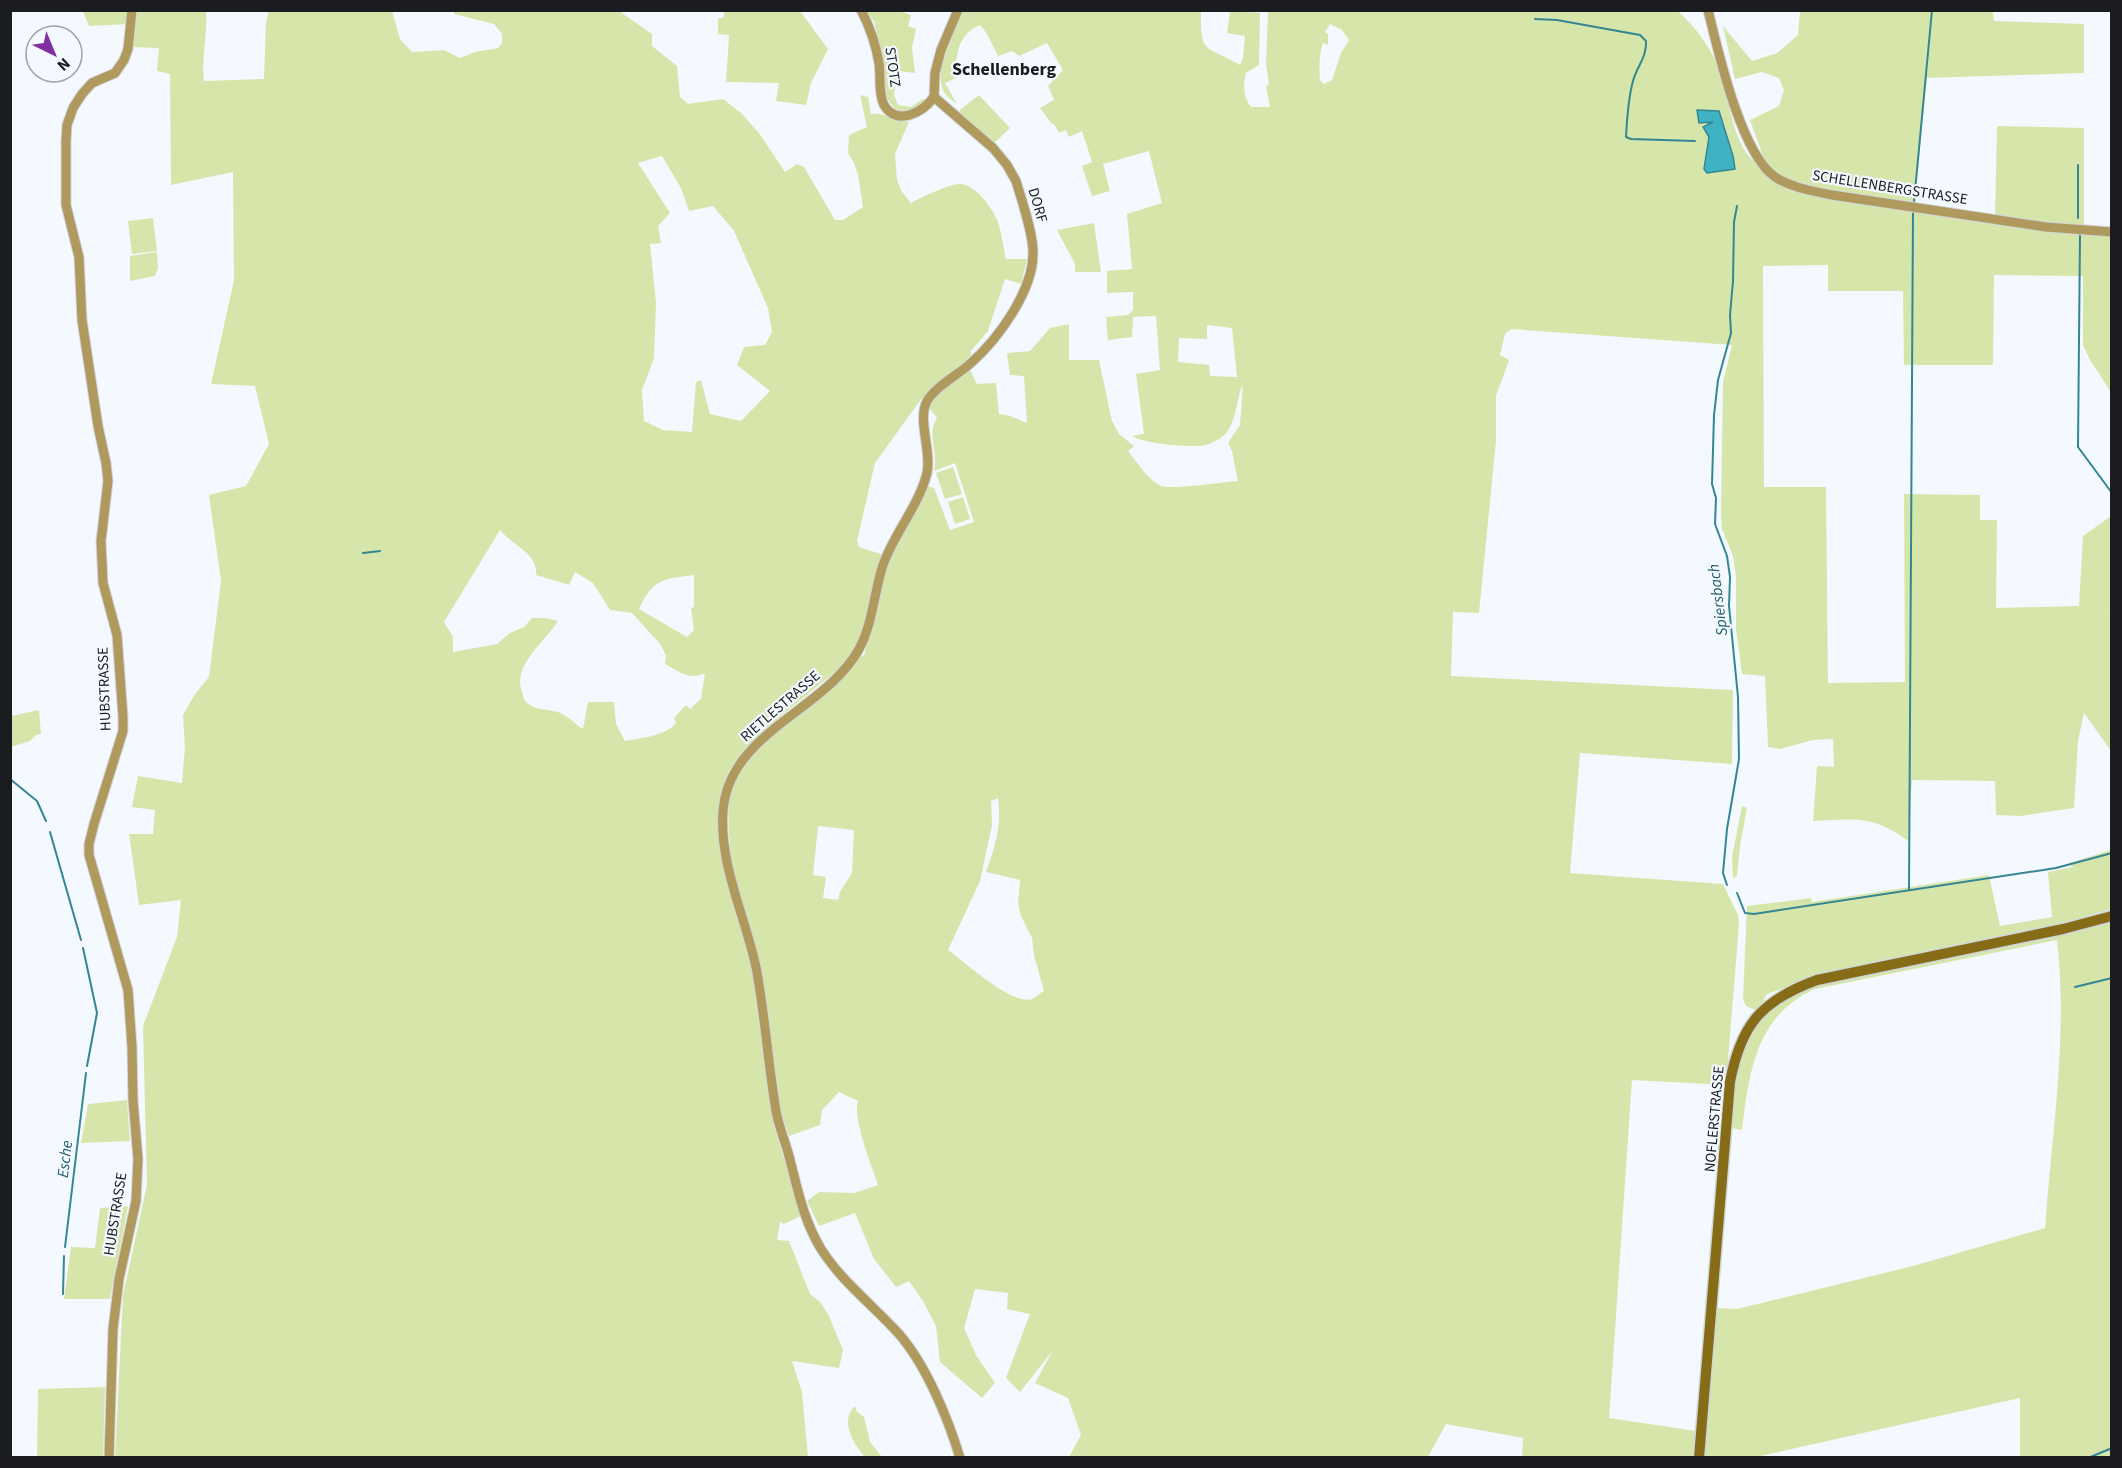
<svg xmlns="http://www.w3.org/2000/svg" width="2122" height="1468" viewBox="0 0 2122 1468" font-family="'Source Sans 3',sans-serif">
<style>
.green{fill:#d6e6aa;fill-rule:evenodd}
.water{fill:#40b3c3;stroke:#358692;stroke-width:1.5}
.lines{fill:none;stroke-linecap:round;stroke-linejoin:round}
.stream{stroke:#358692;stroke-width:2}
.tertiary-casing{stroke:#d0d6db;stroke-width:11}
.secondary-casing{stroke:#d0d6db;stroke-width:13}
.tertiary{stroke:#af995c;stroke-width:9}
.secondary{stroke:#866c16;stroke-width:10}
.labels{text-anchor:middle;stroke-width:4.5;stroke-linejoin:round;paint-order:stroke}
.street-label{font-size:15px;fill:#1a1c1f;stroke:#f3f9ff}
.water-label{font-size:16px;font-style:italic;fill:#215f68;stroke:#f3f9ff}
.quarter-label{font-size:18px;font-weight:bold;fill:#1a1c1f;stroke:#f3f9ff}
</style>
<rect width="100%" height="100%" fill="#f3f9ff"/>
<g class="green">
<path d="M 1993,10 L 1994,21 L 2084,24 L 2084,73 L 1927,78 L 1914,206 L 1995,219 L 1997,126 L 2084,128 L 2084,230 L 2111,232 L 2111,392 L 2090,360 L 2083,345 L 2083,276 L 1994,275 L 1993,365 L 1904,365 L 1903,291 L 1828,291 L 1828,265 L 1763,266 L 1764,487 L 1826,487 L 1828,683 L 1905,682 L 1904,494 L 1980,495 L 1980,520 L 1997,520 L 1996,608 L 2079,606 L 2083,536 L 2111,516 L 2112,607 L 2109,610 L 2112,614 L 2111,751 L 2084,713 L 2078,741 L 2074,808 L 2021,816 L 1996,815 L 1995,781 L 1912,780 L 1908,841 C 1874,815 1854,819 1813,821 L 1817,766 L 1834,767 L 1833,739 L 1813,740 L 1780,749 L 1768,747 L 1765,676 L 1742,674 L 1736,629 L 1736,576 L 1733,556 L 1722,529 L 1721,515 L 1723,382 L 1732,345 L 1511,329 L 1505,334 L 1500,355 L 1509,360 L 1496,396 L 1496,441 L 1479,613 L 1453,612 L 1451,676 L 1733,690 L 1732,764 L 1580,753 L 1570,873 L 1723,884 L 1738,915 L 1739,924 L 1726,1085 L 1632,1080 L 1609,1418 L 1696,1431 L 1695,1457 L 1522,1457 L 1523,1438 L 1446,1424 L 1428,1457 L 1069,1457 L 1081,1435 L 1068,1398 L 1035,1383 L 1053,1350 L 1020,1392 L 1006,1378 L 1030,1314 L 1007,1309 L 1008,1293 L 975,1289 L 964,1328 L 976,1355 L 995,1383 L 982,1398 L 940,1362 L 936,1326 L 923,1301 L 909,1281 L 896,1287 L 874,1259 L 855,1213 L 819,1226 L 807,1201 L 819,1192 L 854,1193 L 878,1185 C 872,1166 852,1118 858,1101 L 839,1092 L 822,1110 L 820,1125 L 789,1136 L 781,1112 L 774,1059 L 768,1091 L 774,1126 L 801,1216 L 784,1224 L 780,1222 L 777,1240 L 789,1241 L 810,1294 L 820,1302 L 828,1314 L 843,1350 L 839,1368 L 792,1361 L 802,1392 L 808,1457 L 115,1458 L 123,1295 L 147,1185 L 143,1026 L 177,937 L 181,900 L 139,905 L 129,834 L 153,834 L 155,810 L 132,807 L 138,776 L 182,783 L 185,747 L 183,715 L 195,694 L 209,677 L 221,581 L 209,495 L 246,486 L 269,444 L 255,386 L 211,384 L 234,280 L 233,172 L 171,185 L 170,74 L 157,71 L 159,48 L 130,47 L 134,11 L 206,11 C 208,34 201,58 204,81 L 264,79 L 266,22 L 269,11 L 392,11 L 400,39 L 412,52 L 444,50 L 460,58 L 475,52 L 498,48 L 502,43 L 502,34 L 494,24 L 454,14 L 454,11 L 619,11 L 652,34 L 652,46 L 677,66 L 680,97 L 688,104 L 723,99 L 741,113 L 759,133 L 785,172 L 797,164 L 804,167 L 835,220 L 843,220 L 863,207 L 858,175 L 854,163 L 848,153 L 849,135 L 867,127 L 860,95 L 868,97 L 871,114 C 884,112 896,121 909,122 L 895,154 L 897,180 L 902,192 L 911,203 C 922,197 947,185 959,184 C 975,183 993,209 998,222 C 1002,234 1003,247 1006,259 L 1027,259 L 1021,284 L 1005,279 L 988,331 L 971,351 L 971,372 L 977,384 L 996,383 L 999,414 L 1010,416 L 1027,423 L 1024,376 L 1010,375 L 1007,353 L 1030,351 L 1050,328 L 1069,324 L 1069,360 L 1099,360 L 1112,421 L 1119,434 L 1134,446 L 1128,451 C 1138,463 1147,479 1161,486 C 1171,490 1224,482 1238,481 L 1232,451 L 1228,443 L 1240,425 L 1243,384 C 1237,397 1237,415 1229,429 C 1224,437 1216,442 1206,445 C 1190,448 1146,444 1132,436 L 1144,434 L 1136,374 L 1160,370 L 1156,316 L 1133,317 L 1132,337 L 1108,340 L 1106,317 L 1128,315 L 1133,310 L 1133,292 L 1107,293 L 1107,271 L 1132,269 L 1127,214 L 1162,203 L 1149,151 L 1103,164 L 1110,191 L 1092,196 L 1082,166 L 1092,162 L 1082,131 L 1069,137 L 1066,130 L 1059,133 L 1054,124 L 1052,124 L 1040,108 L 1054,100 L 1048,86 L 1063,70 L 1047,43 L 1019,56 L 1012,51 L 998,56 L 987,34 L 980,25 C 958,34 955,56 956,78 L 945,83 L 957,104 C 950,99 944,95 942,87 C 935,68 957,29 963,11 L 1201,11 C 1200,56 1205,44 1240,65 L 1243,58 L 1245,36 L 1227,33 L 1230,11 L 1260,13 L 1259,65 L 1246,73 C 1243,85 1243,97 1251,107 L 1270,107 L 1266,87 L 1269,84 L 1266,65 L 1268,11 L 1678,11 C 1694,26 1707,42 1716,62 C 1732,96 1729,155 1768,170 L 1750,120 L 1779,106 L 1784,90 L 1779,78 L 1762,72 L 1735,79 L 1723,26 L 1752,61 L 1777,53 L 1798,35 L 1800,11 ZM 1330,24 L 1342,30 L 1349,40 L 1341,53 L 1332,80 L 1324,84 L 1320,80 C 1319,69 1319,54 1323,43 L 1328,45 L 1328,34 L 1325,32 ZM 1697,110 L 1719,112 L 1733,156 L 1704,170 L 1709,137 L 1715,121 L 1699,123 ZM 662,156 L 681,188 L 689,211 L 713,206 L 734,231 L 768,308 L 772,332 L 765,345 L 744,347 L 737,365 L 770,391 L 741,421 L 710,414 L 701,380 L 696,382 L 692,432 L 663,430 L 644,421 L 642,390 L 654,358 L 656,303 L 650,244 L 661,243 L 658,226 L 670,213 L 638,163 ZM 1207,325 L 1232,328 L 1237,377 L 1210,376 L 1209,365 L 1178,362 L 1179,338 L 1207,339 ZM 922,398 L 937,418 C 926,435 939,452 934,471 L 955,463 L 974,522 L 950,530 L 934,488 L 928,486 L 892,554 L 875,608 L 864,656 L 859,654 C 852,663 845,674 836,683 C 803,717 751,741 733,788 C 725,808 730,840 731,861 L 720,811 L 727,774 L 746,747 L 782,715 L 835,672 L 848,658 L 858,641 L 869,610 L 884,555 L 859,547 L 857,541 L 875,463 ZM 500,530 C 512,545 538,553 536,575 L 569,585 L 575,572 L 593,583 L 610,610 L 632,613 L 661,645 L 666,656 L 665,664 C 678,671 690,681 705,673 L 701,699 L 690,709 L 686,705 L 674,718 L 676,723 C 665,736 641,738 625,741 L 616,724 L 614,702 L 588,702 L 583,729 C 576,725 571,719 564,715 C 552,707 536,713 525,701 C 523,699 523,695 522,692 C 512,665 545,642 558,621 L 546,618 L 532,618 L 524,627 L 510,633 L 497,644 L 453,652 L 453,637 L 444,622 ZM 694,575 L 694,607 L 691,608 L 694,630 L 687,637 L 639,609 C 653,579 663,579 694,575 ZM 998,798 C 1002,825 995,847 986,872 L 1020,880 L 1018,904 L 1021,916 L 1032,938 L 1034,955 L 1044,991 C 1040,993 1036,997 1032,999 C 1012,1006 965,962 948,950 L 980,881 L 992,825 L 991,801 ZM 818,826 L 854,830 L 852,873 L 840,892 L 838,900 L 823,898 L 826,877 L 813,875 Z"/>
<polygon points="83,11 130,11 128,24 89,26"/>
<polygon points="725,11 800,11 828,49 811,83 806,105 776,101 779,83 726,82 729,35 718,34 718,18 723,18"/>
<path d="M 866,11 L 899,11 L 911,15 L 908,26 L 916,29 L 912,47 L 915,73 L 898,71 L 894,95 L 898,105 L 911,107 L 923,99 L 927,99 C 916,107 909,114 895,109 L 886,97 L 881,52 L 882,51 L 874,22 L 878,26 Z"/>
<polygon points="979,95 1010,128 992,145 961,119 960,110"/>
<polygon points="153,218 157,251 132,254 128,221"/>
<polygon points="1094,223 1101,272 1075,272 1075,264 1057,230"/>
<polygon points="157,252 158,268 155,276 130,281 130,256"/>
<polygon points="953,467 962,494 945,499 936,473"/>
<polygon points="963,497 970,519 955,524 948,502"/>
<polygon points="39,710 41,734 36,735 30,741 11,747 11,716"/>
<polygon points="1742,806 1747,808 1740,846 1737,876 1733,878 1732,857"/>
<polygon points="2111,850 2111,909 2048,928 1830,972 1767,994 1759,1008 1755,1010 1746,1006 1743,999 1747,906 1811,898 1812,902 1989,875 2000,926 2052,917 2048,872 2073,867 2069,863"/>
<path d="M 2111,919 L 2111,1457 L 2020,1457 L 2020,1398 L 1756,1457 L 1704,1458 L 1717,1308 L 1737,1309 L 1913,1266 L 2045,1228 C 2052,1132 2068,1036 2057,940 L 1815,989 C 1756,1015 1749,1072 1742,1130 L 1732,1128 L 1737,1066 L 1745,1045 L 1763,1018 L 1782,1000 L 1825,981 Z"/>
<polygon points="127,1100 130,1141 81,1143 88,1104"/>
<polygon points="128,1206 110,1299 64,1299 71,1247 95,1248 100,1208"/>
<polygon points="105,1387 103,1457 37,1457 38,1389"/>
<path d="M 855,1406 L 857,1412 L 864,1417 L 870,1442 L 882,1457 L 865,1457 C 854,1445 839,1420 855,1406 Z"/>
</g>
<polygon class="water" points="1697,110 1719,111 1733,156 1735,169 1707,173 1704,169 1709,137 1703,127 1713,122 1699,123"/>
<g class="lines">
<g class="stream">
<path d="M 1535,19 L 1557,20 L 1640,35 L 1646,41 C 1647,57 1637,66 1633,81 C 1628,99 1627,118 1626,137 L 1631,139 L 1695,141"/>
<polyline points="1914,202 1932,10"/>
<polyline points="2078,218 2078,165"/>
<polyline points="2080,234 2078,447 2112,493"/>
<polyline points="363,553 380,551"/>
<polyline points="10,779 37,801 46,821"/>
<polyline points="50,832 81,940"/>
<polyline points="1727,885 1723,873 1727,829 1739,759 1738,697 1729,606 1730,577 1727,556 1715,524 1716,498 1712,484 1714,415 1718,380 1731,333 1730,315 1733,281 1734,222 1737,206"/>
<polyline points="1909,890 1913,213"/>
<polyline points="1737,893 1745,913 1754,914 2056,868 2112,853"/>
<polyline points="83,948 97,1013 87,1066"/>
<polyline points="2075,987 2112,978"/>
<polyline points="65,1247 86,1073"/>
<polyline points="63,1294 64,1256"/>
<polyline points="2088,1458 2112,1448"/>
</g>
<g class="tertiary-casing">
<g id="tertiary">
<path d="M 861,10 C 870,27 876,45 879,63 C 881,76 878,93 884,105 C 897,127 923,112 934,97"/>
<path d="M 1708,10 C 1718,51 1741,154 1775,177 C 1792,188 1813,191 1832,195 L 2046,227 L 2112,232"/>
<path d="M 934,97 L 993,148 L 1007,165 L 1016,181 C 1022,201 1033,233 1033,252 C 1034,290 998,339 971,363 C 958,375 936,386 927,401 C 917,420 932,452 927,473 C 919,506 894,533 883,565 C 874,592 873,623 859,649 C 825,711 729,732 723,811 C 719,864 745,916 756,967 C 765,1015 768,1063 776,1111 C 779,1128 786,1143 790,1160 C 798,1191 804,1221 821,1249 C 842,1282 873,1305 899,1334 C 926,1365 948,1418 960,1458"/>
<polyline points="934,97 935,73 941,50 958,10"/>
<polyline points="109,1458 113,1329 119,1279 136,1201 138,1159 133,1100 132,1047 128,990 89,855 89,844 94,824 123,731 123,717 117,635 103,583 101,541 108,481 106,463 98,426 82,320 79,257 66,205 66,141 67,125 73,108 82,94 92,83 115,73 124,60 128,49 132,10"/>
</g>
</g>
<g class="secondary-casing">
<path id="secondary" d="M 1699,1458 L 1730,1082 C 1741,1024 1762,1000 1817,980 L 2063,929 L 2112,916"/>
</g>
<use href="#tertiary" class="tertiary"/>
<use href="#secondary" class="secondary"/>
</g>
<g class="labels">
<g class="street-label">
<text transform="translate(893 67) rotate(82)" y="5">STOTZ</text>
<text transform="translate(1890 187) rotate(9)" y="5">SCHELLENBERGSTRASSE</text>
<text transform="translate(1038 205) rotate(74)" y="5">DORF</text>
<text transform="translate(104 689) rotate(-92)" y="5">HUBSTRASSE</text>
<text transform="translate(780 706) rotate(-41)" y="5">RIETLESTRASSE</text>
<text transform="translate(1714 1119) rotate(-85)" y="5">NOFLERSTRASSE</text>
<text transform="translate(115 1214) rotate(-81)" y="5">HUBSTRASSE</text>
</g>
<g class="water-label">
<text transform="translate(1717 600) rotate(-97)" y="6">Spiersbach</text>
<text transform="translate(64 1159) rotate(-83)" y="6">Esche</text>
</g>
<g class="quarter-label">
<text x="1004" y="75">Schellenberg</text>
</g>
</g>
<rect width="2122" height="1468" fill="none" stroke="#1a1c1f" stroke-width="24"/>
<g transform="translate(54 54) rotate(137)"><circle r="28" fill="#f3f9ff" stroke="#9ca1a5" stroke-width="1.5"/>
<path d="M0-4.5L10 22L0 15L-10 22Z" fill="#8130a0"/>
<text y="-9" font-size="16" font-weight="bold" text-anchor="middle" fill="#1a1c1f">N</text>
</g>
</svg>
